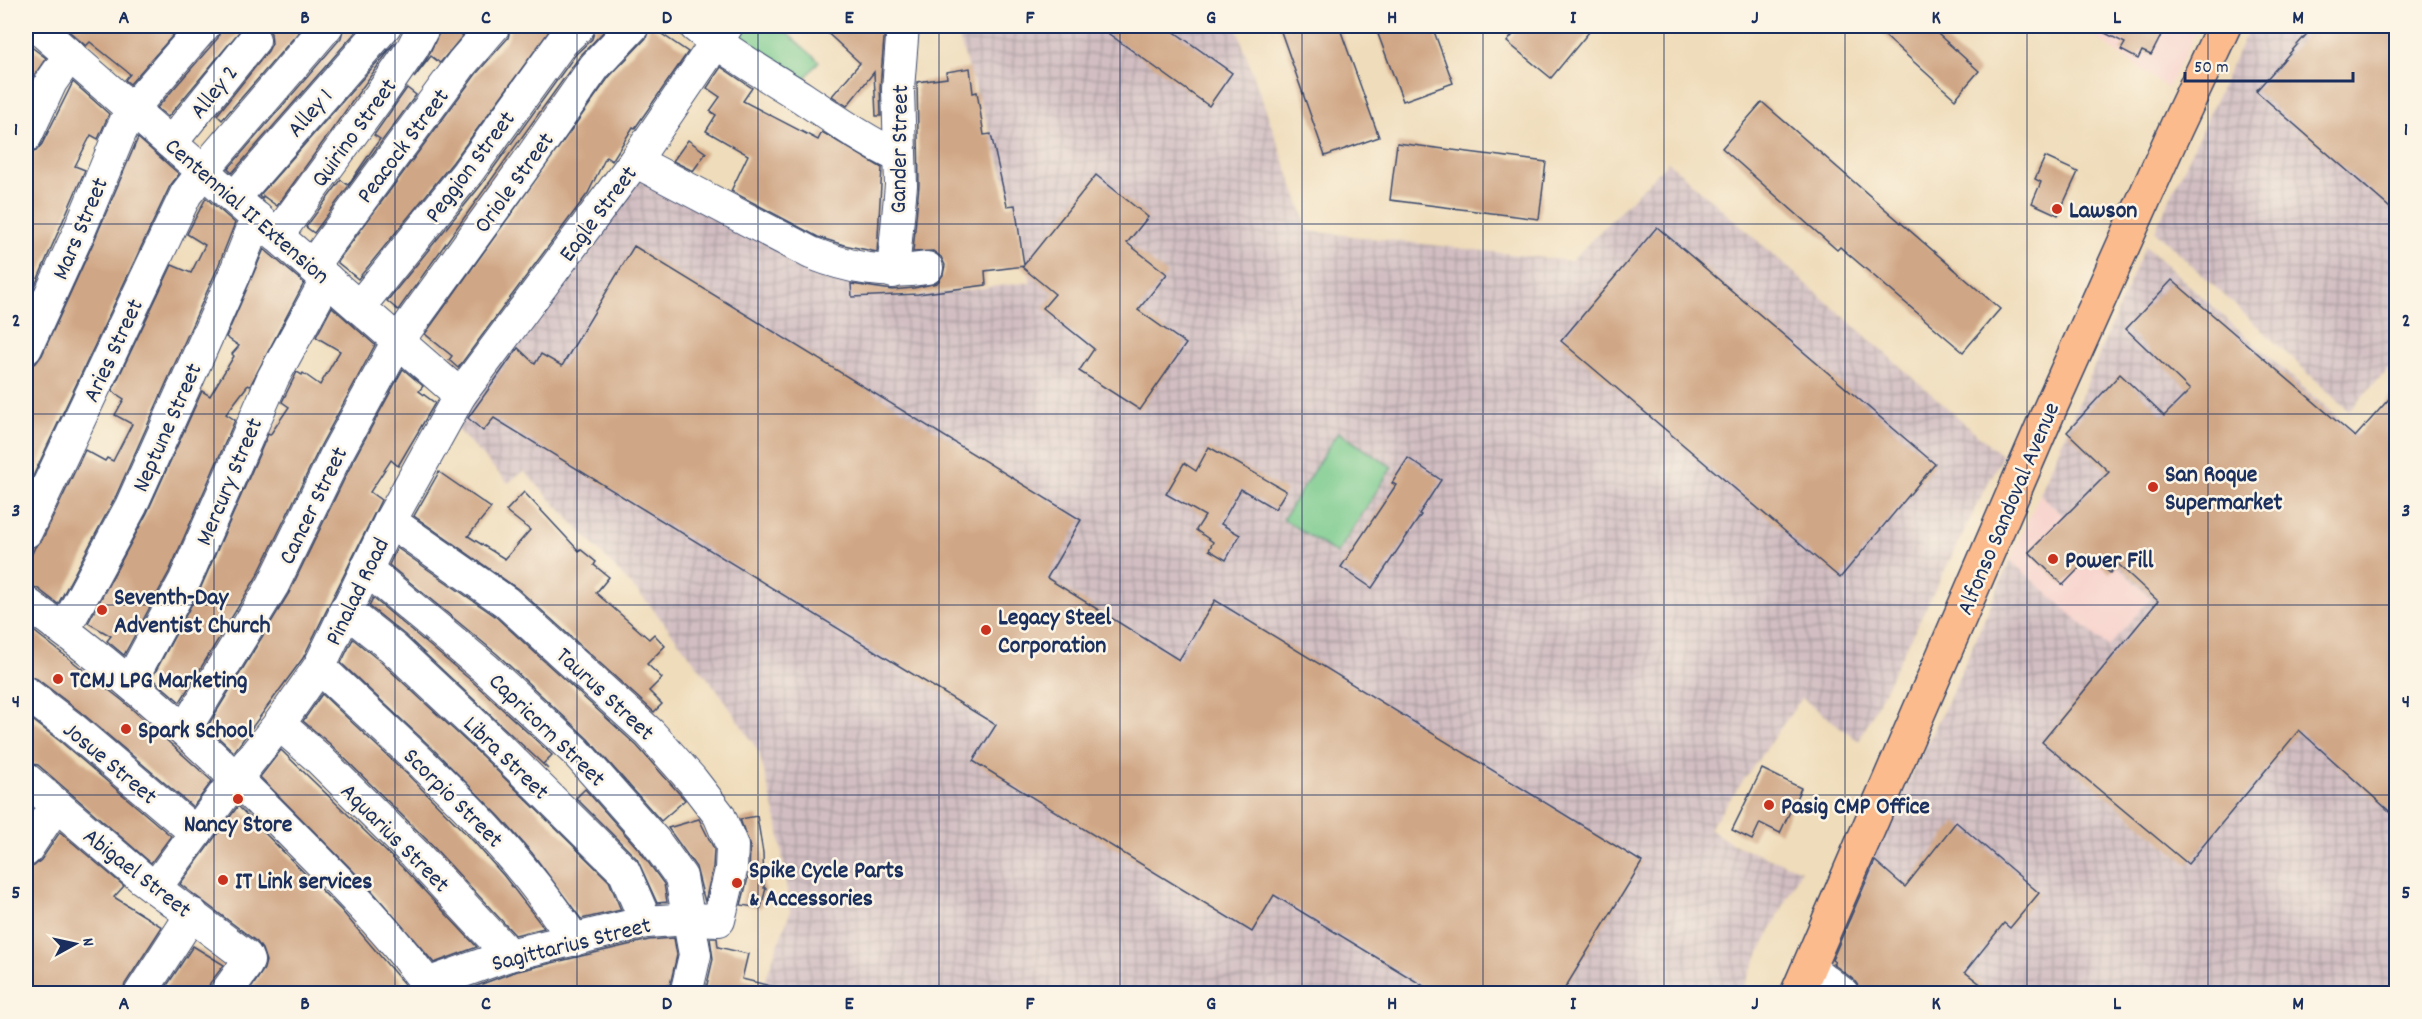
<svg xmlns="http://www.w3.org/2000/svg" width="2422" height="1019" viewBox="0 0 2422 1019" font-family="Dekko,sans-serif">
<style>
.built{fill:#f7d0cb}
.industrial{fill:url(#industrial-grid)}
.pitch{fill:#76c98b;stroke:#487c74;stroke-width:1.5}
.building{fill:#d0a786}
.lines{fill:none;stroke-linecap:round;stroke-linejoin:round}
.minor-casing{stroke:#3b496c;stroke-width:34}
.major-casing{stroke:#3b496c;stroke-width:36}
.minor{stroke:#fff;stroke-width:32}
.major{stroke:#fbbb8d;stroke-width:33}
.grid{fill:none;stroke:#1b2f5e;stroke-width:1.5;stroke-opacity:0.55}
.poi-dot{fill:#c8321e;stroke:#fcf5e5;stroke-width:2}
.labels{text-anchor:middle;stroke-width:5;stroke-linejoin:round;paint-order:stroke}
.street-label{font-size:24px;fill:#1b2f5e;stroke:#fcf5e5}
.poi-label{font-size:24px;font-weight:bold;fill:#1b2f5e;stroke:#fcf5e5;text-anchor:start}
.neatline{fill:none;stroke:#1b2f5e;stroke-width:2}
.grid-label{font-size:20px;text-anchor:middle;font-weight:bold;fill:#1b2f5e}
</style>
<defs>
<pattern id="industrial-grid" width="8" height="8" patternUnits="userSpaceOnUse" patternTransform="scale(1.5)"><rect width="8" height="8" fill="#d2bec2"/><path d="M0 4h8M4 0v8" fill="none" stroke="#aa9ba1"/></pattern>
</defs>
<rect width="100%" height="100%" fill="#fcf5e5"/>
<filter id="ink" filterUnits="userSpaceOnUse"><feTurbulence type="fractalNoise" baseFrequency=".0167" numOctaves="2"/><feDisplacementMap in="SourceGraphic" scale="12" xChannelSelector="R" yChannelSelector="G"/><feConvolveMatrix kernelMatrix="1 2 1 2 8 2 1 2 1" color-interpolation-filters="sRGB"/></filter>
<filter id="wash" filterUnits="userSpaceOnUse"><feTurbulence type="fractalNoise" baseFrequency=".008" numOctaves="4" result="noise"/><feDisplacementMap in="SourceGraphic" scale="24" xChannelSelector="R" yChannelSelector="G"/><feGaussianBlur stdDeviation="1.35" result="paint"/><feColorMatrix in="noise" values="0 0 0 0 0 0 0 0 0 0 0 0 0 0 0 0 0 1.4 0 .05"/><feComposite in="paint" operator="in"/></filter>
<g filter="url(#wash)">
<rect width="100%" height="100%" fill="#efdcba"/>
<g class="built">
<polygon points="2080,26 2199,26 2168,88"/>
<polygon points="2040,494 2151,598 2108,648 2010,560"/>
</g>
<g class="industrial">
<polygon points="955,26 1236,26 1309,231 1571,261 1668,162 2002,456 1859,741 1802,698 1709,829 1733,844 1801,870 1740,993 760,994 790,912 778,824 759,752 721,695 649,604 524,471 508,483 454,426 649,164 901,298 1031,282 1017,215"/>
<polygon points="2250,26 2396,26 2396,360 2349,411 2155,231"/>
<polygon points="2145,246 2396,470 2396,993 1951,993 1842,914 1952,693 2010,560 2108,647 2151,598 2040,494"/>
</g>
<g class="pitch">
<polygon points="737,26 779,26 819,61 799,86 730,34"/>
<polygon points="1338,432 1392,467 1337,554 1283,519"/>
</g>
<g id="blocks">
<g class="building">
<polygon points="63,26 181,26 130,84 125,80 130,74 90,42 86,46"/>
<polygon points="221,26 244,26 168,117 157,108 218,38"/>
<polygon points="264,26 304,26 222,120 217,115 268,51 272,43 271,33"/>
<polygon points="344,26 361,26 232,173 228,169 341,38"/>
<polygon points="442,26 471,26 440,63 431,56 414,78 428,57"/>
<polygon points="511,26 553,26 453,162 358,279 337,262 476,74 508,38"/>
<polygon points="596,26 609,26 580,56 398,310 387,301 482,184 576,54 592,39"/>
<polygon points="650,26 688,52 635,128 633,127 612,161 606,157 588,193 458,368 449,360 452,356 425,334 609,77 646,38"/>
<polygon points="820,26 885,26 880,88 881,116 876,116 874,72 847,106 832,96 860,63"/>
<polygon points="1098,26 1166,26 1232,73 1209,106"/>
<polygon points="1279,26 1339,26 1379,137 1325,156"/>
<polygon points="1375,26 1432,26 1453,83 1403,101"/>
<polygon points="1520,26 1594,26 1551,78 1507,42"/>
<polygon points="1874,26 1929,26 1979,71 1955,99"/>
<polygon points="2091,26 2166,26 2151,55 2142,51 2138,59 2121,50 2125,43"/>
<polygon points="2314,26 2397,26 2397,214 2256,91"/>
<polygon points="395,42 277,206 263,196 262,199 259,196"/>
<polygon points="26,43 46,58 35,74 26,94"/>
<polygon points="721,67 752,88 743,101 818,140 822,132 882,168 877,252 844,245 818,237 731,191 748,155 706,131 716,115 710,111 720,97 707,88"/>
<polygon points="970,68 973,93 977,92 984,135 991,134 1007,206 1015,205 1024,265 1096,175 1148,217 1127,243 1167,274 1138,310 1186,344 1140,410 1079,371 1094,349 1043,308 1055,294 1022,267 1024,266 985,271 986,285 918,294 852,297 851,284 892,290 914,288 937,283 943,275 945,265 941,257 933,251 913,252 919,185 917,82 947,78 946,72"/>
<polygon points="73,82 109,114 98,139 91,135 75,166 85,170 26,306 26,154 36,151 42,144"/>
<polygon points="407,88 416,95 314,233 306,227 341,180 348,185 380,139 374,135"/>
<polygon points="1762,102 2000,309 1963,352 1840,247 1837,250 1722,148"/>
<polygon points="138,138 179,174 170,186 26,491 26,366 36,363 42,355 94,241"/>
<polygon points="688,140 706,153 693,171 673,161"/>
<polygon points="1397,143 1546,162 1539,219 1390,200"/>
<polygon points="2045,157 2078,172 2058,215 2032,203 2041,182 2035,179"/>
<polygon points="206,198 235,223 217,269 115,498 58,604 37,588 26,585 26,567 35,547 42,540 85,450 105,461 107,458 113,461 132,424 115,415 124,399 112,391 172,265 191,273 205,245 187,234"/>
<polygon points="1657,227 1935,464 1840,578 1561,341"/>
<polygon points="634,246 1081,520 1047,578 1179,660 1215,600 1642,862 1562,993 1435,993 1274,895 1252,932 973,761 996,725 494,418 483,431 468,418 518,348 535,364 541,354 562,366"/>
<polygon points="264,249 304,283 250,386 248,385 226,414 235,420 169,572 124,655 107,641 111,636 88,623 147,513 202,391 210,396 234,356 232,354 239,346 226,337"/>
<polygon points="2172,280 2355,437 2397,390 2397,818 2299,730 2188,864 2042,742 2158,601 2118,564 2110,573 2091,556 2063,585 2029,552 2109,472 2067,432 2120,374 2164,416 2190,390 2126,329"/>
<polygon points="332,307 375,345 321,445 257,576 180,702 152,678 201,587 268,434 270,435 289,407 282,402 297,372 302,375 303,373 320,385 340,351 316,337"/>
<polygon points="403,369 423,386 419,391 435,403 398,466 391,460 370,492 381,500 303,658 234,752 207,727 289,593 353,461"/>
<polygon points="1209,447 1286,491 1275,509 1241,489 1221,524 1240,535 1226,560 1209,550 1213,542 1196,530 1205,516 1166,494 1184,463 1196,471"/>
<polygon points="1408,458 1441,480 1419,514 1421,515 1372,588 1341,567 1396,485 1392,483"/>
<polygon points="439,472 491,508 468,536 505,559 530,530 506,511 524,492 579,551 580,549 596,562 594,565 609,577 596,593 649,639 654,634 665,646 647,664 662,678 649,691 662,704 654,712 518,589 414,516"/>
<polygon points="397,548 495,616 637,746 685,800 661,821 588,739 497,654 389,565"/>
<polygon points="373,598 473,682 552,755 543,764 548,769 405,635 369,606"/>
<polygon points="26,625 123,701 212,781 193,807 83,714 37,679 26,675"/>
<polygon points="353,639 381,662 482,756 609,881 621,910 581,919 532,853 500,817 434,750 341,663"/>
<polygon points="322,694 409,776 474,842 504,876 544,928 515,935 428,841 329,743 303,721"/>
<polygon points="26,715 61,742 171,836 151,863 38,765 26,762"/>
<polygon points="281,750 402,867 477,947 434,963 367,885 260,777"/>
<polygon points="1762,769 1801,788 1780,833 1760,823 1752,840 1732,830"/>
<polygon points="585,789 640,851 664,884 667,902 657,903 637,859 576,798"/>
<polygon points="238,806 341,910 410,991 407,993 248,993 264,969 266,961 262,949 257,942 180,884"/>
<polygon points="757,816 763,853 764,888 766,888 761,908 741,905 749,874 750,847 740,819"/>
<polygon points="699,819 714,849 713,867 705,902 696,867 668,828"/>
<polygon points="1956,822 2039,893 2010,928 2004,923 1965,972 1992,993 1861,993 1859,987 1854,980 1833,964 1835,962 1832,960 1875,861 1905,887"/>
<polygon points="60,832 124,886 114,897 162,927 125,984 122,993 26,993 26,868 34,866 41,860"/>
<polygon points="674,938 677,955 670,985 668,985 669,993 458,993 514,972 649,940"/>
<polygon points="710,938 717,938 718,947 748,954 742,979 775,987 774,993 705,993 713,959"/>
<polygon points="193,946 224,965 210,983 207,993 162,993"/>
</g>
</g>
</g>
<g filter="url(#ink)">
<use href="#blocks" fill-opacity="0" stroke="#3b496c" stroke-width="1.5"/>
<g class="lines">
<g class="minor-casing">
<g id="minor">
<polyline points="36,26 460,395"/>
<path d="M 695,26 C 728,53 767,75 803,98 C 833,118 865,141 898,156"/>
<polyline points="26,136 51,82 70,55"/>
<polyline points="171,143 254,40"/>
<path d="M 635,161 L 811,253 C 849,268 886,275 927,268"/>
<polyline points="234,198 385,26"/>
<polyline points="277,236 381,94 412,49 424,26"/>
<polyline points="312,266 462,63 494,26"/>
<polyline points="893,272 901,185 898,89 903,26"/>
<polyline points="359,307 467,173 562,42 579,26"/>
<polyline points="26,348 78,234 120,133 132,109 204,26"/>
<polyline points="390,521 506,602 650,733 692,780 719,815 732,846 731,870 719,920 689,919 646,922 509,955 427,984"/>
<polyline points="26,532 186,194 213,159 327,26"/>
<polyline points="366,569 485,668 576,752 654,840 681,877 695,955 686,994"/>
<path d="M 26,603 C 126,673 216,756 302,844 C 349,891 396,939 434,994"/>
<polyline points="345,610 393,648 494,743 624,871 646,922"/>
<polyline points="64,630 131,506 234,276 257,218"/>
<path d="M 319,667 C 410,752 506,834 574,940"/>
<polyline points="130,682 185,580 273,378 327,279"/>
<polyline points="26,693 72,728 196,833"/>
<polyline points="279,724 316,756 415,854 509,955"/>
<polyline points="185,729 273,585 337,453 398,341 530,159 595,66 633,26"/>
<polyline points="26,779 143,879 246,956 248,961 246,965 225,994"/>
<polyline points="26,850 56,805"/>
<polyline points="155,888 237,777 279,724 319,667 390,521 460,395 635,161 727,26"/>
<polyline points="1809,968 1843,994"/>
<polyline points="140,994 192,914"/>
</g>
</g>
<g class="major-casing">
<polyline id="major" points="1797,994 2048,413 2175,130 2224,26"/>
</g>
<use href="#minor" class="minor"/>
<use href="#major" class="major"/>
</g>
</g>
<path class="grid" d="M 214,26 L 214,994M 395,26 L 395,994M 577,26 L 577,994M 758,26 L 758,994M 939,26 L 939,994M 1120,26 L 1120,994M 1302,26 L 1302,994M 1483,26 L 1483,994M 1664,26 L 1664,994M 1845,26 L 1845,994M 2027,26 L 2027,994M 2208,26 L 2208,994M 26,224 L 2396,224M 26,414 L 2396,414M 26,605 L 2396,605M 26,795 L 2396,795"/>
<g class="poi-dot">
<circle cx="2057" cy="209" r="6"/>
<circle cx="2153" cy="487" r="6"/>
<circle cx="2053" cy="559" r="6"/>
<circle cx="102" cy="610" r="6"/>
<circle cx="986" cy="630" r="6"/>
<circle cx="58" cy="679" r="6"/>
<circle cx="126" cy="729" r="6"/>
<circle cx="238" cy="799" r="6"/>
<circle cx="1769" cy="805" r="6"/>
<circle cx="223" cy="880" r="6"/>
<circle cx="737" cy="883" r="6"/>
</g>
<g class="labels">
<g class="street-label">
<text transform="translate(213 91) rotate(-51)" y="8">Alley 2</text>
<text transform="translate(309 112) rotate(-49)" y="8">Alley 1</text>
<text transform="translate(353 132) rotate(-54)" y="8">Quirino Street</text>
<text transform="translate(402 145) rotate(-53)" y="8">Peacock Street</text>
<text transform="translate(898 149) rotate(-89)" y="8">Gander Street</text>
<text transform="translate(469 166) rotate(-53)" y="8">Peggion Street</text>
<text transform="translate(513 182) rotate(-54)" y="8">Oriole Street</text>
<text transform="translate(248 210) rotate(41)" y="8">Centennial II Extension</text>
<text transform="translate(597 213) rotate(-53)" y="8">Eagle Street</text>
<text transform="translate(79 228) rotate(-67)" y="8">Mars Street</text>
<text transform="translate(112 350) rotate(-65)" y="8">Aries Street</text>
<text transform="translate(166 427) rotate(-66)" y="8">Neptune Street</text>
<text transform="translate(228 481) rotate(-67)" y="8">Mercury Street</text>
<text transform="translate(312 505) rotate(-64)" y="8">Cancer Street</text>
<text transform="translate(2007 508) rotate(-67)" y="8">Alfonso Sandoval Avenue</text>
<text transform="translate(356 591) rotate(-64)" y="8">Pinalad Road</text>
<text transform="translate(606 693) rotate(43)" y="8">Taurus Street</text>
<text transform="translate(548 729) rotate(44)" y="8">Capricorn Street</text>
<text transform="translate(507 757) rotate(44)" y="8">Libra Street</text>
<text transform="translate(111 762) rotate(40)" y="8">Josue Street</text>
<text transform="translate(454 797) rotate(45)" y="8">Scorpio Street</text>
<text transform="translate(396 837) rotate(45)" y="8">Aquarius Street</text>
<text transform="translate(138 872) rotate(38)" y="8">Abigael Street</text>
<text transform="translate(571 943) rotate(-14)" y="8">Sagittarius Street</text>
</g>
<g class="poi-label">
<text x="2069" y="217">Lawson</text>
<text x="2165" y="481">San Roque<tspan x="2165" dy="28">Supermarket</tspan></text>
<text x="2065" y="567">Power Fill</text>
<text x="114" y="604">Seventh-Day<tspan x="114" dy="28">Adventist Church</tspan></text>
<text x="998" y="624">Legacy Steel<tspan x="998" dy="28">Corporation</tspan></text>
<text x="70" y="687">TCMJ LPG Marketing</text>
<text x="138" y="737">Spark School</text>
<text x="1781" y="813">Pasig CMP Office</text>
<text x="238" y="831" text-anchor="middle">Nancy Store</text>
<text x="749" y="877">Spike Cycle Parts<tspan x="749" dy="28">&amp; Accessories</tspan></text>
<text x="235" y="888">IT Link services</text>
</g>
</g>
<rect width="2422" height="1019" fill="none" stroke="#fcf5e5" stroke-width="66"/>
<g transform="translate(75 944) rotate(82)" stroke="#fcf5e5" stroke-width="4.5" paint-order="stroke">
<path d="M0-4.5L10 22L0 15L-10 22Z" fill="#1b2f5e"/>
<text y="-9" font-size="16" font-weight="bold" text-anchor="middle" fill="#1b2f5e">N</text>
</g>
<path d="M2185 72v9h168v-9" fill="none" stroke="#1b2f5e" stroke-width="3"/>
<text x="2194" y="72" font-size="18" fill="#1b2f5e" stroke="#fcf5e5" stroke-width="4.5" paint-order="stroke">50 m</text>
<rect x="33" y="33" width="2356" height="953" class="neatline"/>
<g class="grid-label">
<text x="124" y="23">A</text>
<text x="305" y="23">B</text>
<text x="486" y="23">C</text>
<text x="667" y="23">D</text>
<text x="849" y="23">E</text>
<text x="1030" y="23">F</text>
<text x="1211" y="23">G</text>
<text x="1392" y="23">H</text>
<text x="1573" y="23">I</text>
<text x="1755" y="23">J</text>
<text x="1936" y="23">K</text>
<text x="2117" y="23">L</text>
<text x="2298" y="23">M</text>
<text x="16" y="135">1</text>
<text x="2406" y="135">1</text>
<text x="16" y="326">2</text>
<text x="2406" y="326">2</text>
<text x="16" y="516">3</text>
<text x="2406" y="516">3</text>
<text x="16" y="707">4</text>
<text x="2406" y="707">4</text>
<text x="16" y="898">5</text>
<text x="2406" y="898">5</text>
<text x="124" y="1009">A</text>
<text x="305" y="1009">B</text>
<text x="486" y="1009">C</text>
<text x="667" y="1009">D</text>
<text x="849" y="1009">E</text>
<text x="1030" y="1009">F</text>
<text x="1211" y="1009">G</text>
<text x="1392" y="1009">H</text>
<text x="1573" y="1009">I</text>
<text x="1755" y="1009">J</text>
<text x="1936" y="1009">K</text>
<text x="2117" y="1009">L</text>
<text x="2298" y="1009">M</text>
</g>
</svg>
